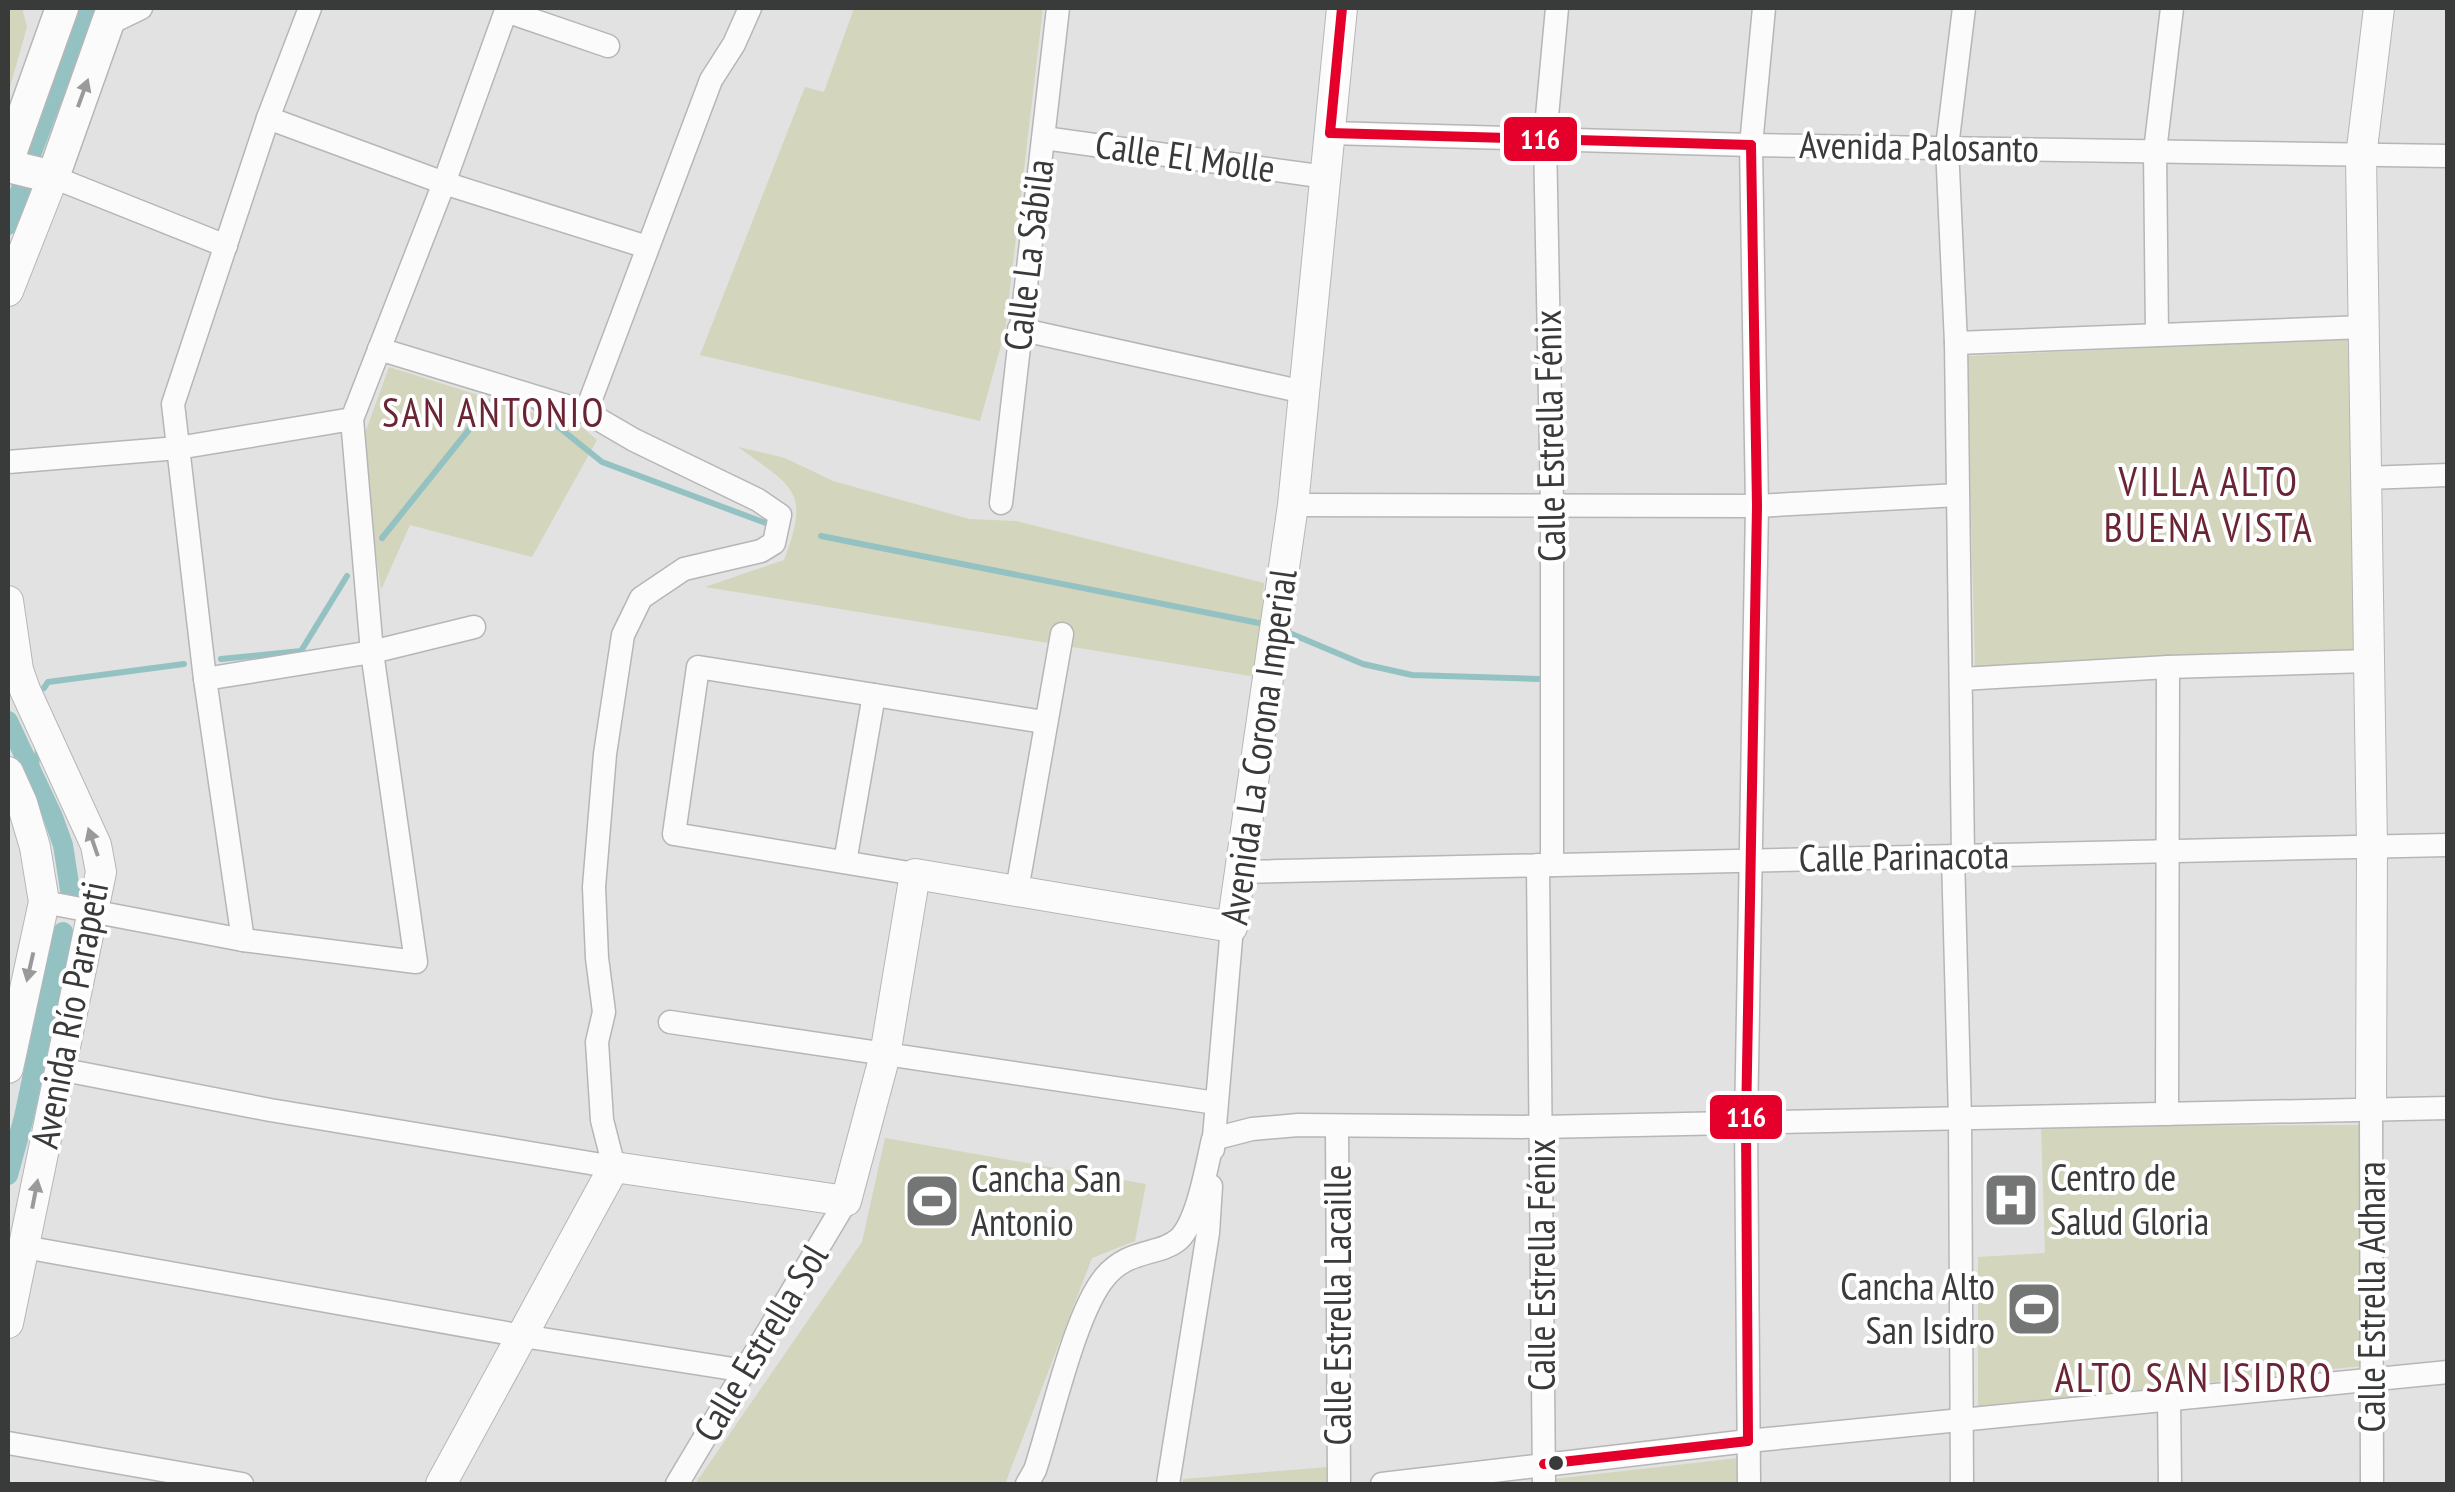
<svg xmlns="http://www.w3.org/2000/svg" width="2455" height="1492" viewBox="0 0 2455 1492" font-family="'PT Sans Narrow',sans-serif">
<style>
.green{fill:#d3d5bc}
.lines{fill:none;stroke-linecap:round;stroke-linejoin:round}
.stream{stroke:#94c2c3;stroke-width:6}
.canal{stroke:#94c2c3;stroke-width:20}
.minor-casing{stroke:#b6b6b7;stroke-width:25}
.tertiary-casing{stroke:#b6b6b7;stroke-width:32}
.secondary-casing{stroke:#b6b6b7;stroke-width:35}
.minor{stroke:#fbfbfb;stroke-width:22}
.tertiary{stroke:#fbfbfb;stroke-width:30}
.secondary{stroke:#fbfbfb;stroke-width:32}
.bus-1-casing{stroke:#fff;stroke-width:18}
.bus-1{stroke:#e4002b;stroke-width:10}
.oneway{fill:#9a9a9a}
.bus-dot{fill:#393a3a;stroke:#fff;stroke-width:4}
.labels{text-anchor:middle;stroke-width:8;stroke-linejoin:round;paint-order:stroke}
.street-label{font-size:38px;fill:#393a3a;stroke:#fff}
.poi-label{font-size:38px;fill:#393a3a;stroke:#fff;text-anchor:start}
.neighbourhood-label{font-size:40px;letter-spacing:2.5px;fill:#6a2434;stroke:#fff}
.line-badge{stroke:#fff;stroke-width:4}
.badge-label{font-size:28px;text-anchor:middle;font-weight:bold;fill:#fff}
</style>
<rect width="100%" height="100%" fill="#e2e2e2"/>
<g class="green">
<polygon points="8,8 22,8 27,27 8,94"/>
<polygon points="854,8 1043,8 1005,331 980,421 700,355 805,87 824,92"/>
<polygon points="2351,339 2354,649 1975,668 1967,356"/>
<polygon points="389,367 583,428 597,440 532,557 410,525 381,590 361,444"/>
<path d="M 738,447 L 785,458 L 833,481 L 969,519 L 1016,521 L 1264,583 L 1257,677 L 705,587 L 784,560 C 811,490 793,487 738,447 Z"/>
<polygon points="2362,1125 2362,1366 1978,1407 1978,1257 2045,1253 2041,1126"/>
<polygon points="885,1138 1146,1184 1135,1241 1092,1258 1005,1484 695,1484 862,1242"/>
<polygon points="1738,1458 1738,1484 1553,1484 1553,1479"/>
<polygon points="1327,1467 1327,1484 1182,1484 1183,1479"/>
</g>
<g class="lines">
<g class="stream">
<polyline points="530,404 602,462 771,525"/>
<polyline points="821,536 1264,624"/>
<polyline points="382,538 496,396 502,393"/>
<polyline points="1287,632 1363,664 1412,675 1539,679"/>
<polyline points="221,659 301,651 347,576"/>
<polyline points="44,688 48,682 184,664"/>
<polyline points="35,776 38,748"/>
</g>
<g class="canal">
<polyline points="32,152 86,8"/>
<polyline points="8,225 23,183"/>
<polyline points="8,721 53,817 63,845 70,890"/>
<polyline points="8,1175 24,1117 63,932"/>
</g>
<g class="minor-casing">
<g id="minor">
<polyline points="506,11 608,46"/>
<polyline points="108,24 141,8"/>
<polyline points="268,118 444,183 647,247"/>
<polyline points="1330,133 1751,145 2448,156"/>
<polyline points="1044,138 1326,177"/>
<polyline points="53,177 226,246"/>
<polyline points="1019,329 1304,392"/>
<polyline points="2157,335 2155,151 2172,8"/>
<polyline points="1956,343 2364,327"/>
<polyline points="586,412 711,80 734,44 750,8"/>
<polyline points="8,462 178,448 352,419 444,183 507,8"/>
<polyline points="2366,478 2448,475"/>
<polyline points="1001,503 1058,8"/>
<polyline points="1293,505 1757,506 1958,495"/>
<polyline points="205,679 372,652 474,627"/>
<polyline points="1962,679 2168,667 2368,661"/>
<polyline points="1953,856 1960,1119 1962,1484"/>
<polyline points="1963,856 1956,343 1947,147 1964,8"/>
<polyline points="845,862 874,695"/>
<polyline points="1538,865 1544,1484"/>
<polyline points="1552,865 1552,504 1545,138 1557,8"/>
<polyline points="1240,872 2448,845"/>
<polyline points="915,874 674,834 698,667 1044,722"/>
<polyline points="1017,890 1062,634"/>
<polyline points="44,902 243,940 416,962 372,652 352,419"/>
<polyline points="243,940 205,679 173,404 268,118 310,8"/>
<polyline points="670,1022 1216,1103"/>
<polyline points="59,1069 270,1110 614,1167 602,1120 597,1042 604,1012 597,958 594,887 605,754 623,635 641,598 684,569 761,551 774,543 780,515 758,500 634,440 586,412 379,349"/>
<polyline points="2371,1109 2372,1484"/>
<polyline points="2167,1114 2168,667"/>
<polyline points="1337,1126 1339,1484"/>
<polyline points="1213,1149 1232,927"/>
<polyline points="24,1247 523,1336 746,1371"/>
<polyline points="2169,1398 2170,1484"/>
<polyline points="8,1443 242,1484"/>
<polyline points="677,1484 846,1201"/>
<path d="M 1027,1484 L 1035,1470 C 1051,1422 1075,1312 1105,1277 C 1129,1248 1160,1256 1179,1239 C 1198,1221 1207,1164 1213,1139 L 1252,1129 L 1298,1125 L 1541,1127 L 2448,1108"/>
<polyline points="1168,1484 1208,1233 1211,1186"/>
<polyline points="1382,1484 1748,1441 2448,1372"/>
<polyline points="1749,1484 1746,1124 1757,506 1751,145 1764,8"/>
</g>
</g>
<g class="tertiary-casing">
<g id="tertiary">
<polyline points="8,291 53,177"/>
<polyline points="8,601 18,670 25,690 96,845 101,872 8,1323"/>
<polyline points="8,772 22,803 35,847 44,902 8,1068"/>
<polyline points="2371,1109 2372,847 2361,157 2379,8"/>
<polyline points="441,1484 614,1167 846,1201 885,1055 915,874 1232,927 1293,505 1342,8"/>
</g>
</g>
<g class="secondary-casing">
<g id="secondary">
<polyline points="8,159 62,8"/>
<polyline points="8,166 53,177 113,8"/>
</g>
</g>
<use href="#minor" class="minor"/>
<use href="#tertiary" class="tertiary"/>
<use href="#secondary" class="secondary"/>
<g class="bus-1-casing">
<g id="bus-1">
<polyline points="1330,133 1751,145"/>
<polyline points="1330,133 1342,8"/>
<polyline points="1748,1441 1746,1124 1757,506 1751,145"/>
<polyline points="1544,1464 1748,1441"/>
</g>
</g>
<use href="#bus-1" class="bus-1"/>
</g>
<defs><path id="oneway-solid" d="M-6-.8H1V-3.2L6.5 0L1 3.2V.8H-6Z" transform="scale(2.5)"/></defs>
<g class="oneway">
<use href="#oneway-solid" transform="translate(83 93) rotate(-70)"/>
<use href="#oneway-solid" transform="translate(93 842) rotate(-109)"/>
<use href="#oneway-solid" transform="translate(30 967) rotate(103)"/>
<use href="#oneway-solid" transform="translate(35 1194) rotate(-79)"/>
</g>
<defs>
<g id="hospital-square" transform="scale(2.875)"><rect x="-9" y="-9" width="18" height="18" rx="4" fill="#747575" stroke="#fff"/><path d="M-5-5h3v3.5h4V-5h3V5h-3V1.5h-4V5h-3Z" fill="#fff"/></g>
<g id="stadium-square" transform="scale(2.875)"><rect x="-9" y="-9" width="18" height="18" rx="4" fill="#747575" stroke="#fff"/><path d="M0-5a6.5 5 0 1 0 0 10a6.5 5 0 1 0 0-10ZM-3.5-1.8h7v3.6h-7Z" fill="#fff"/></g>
</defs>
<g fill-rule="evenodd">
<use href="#hospital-square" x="2011" y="1200"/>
<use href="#stadium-square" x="932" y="1201"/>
<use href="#stadium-square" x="2034" y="1309"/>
</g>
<circle class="bus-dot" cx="1556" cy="1463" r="9"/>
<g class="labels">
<g class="street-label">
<text transform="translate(1919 147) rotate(1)" y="13">Avenida Palosanto</text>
<text transform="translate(1185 157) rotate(8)" y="13">Calle El Molle</text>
<text transform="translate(1029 255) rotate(-83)" y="13">Calle La Sábila</text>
<text transform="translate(1550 436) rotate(-91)" y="13">Calle Estrella Fénix</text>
<text transform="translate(1259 747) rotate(-82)" y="13">Avenida La Corona Imperial</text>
<text transform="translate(1904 857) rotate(-1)" y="13">Calle Parinacota</text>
<text transform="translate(70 1015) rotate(-79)" y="13">Avenida Río Parapeti</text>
<text transform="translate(1542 1265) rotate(-90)" y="13">Calle Estrella Fénix</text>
<text transform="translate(2372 1297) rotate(-90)" y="13">Calle Estrella Adhara</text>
<text transform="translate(1338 1305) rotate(-90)" y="13">Calle Estrella Lacaille</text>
<text transform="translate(761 1343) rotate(-59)" y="13">Calle Estrella Sol</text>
</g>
<g class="poi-label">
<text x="2050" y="1191">Centro de<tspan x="2050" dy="44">Salud Gloria</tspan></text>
<text x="971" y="1192">Cancha San<tspan x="971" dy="44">Antonio</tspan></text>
<text x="1995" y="1300" text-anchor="end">Cancha Alto<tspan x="1995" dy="44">San Isidro</tspan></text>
</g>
<g class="neighbourhood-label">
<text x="494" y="427">SAN ANTONIO</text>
<text x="2209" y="496">VILLA ALTO<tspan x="2209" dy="46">BUENA VISTA</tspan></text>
<text x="2194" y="1392">ALTO SAN ISIDRO</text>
</g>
</g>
<g class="line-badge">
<rect x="1502" y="115" width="77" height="48" rx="10" fill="#e4002b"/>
<rect x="1708" y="1093" width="76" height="48" rx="10" fill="#e4002b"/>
</g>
<g class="badge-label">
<text x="1540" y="149">116</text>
<text x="1746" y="1127">116</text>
</g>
<rect width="2455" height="1492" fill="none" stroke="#393a3a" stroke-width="20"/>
</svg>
